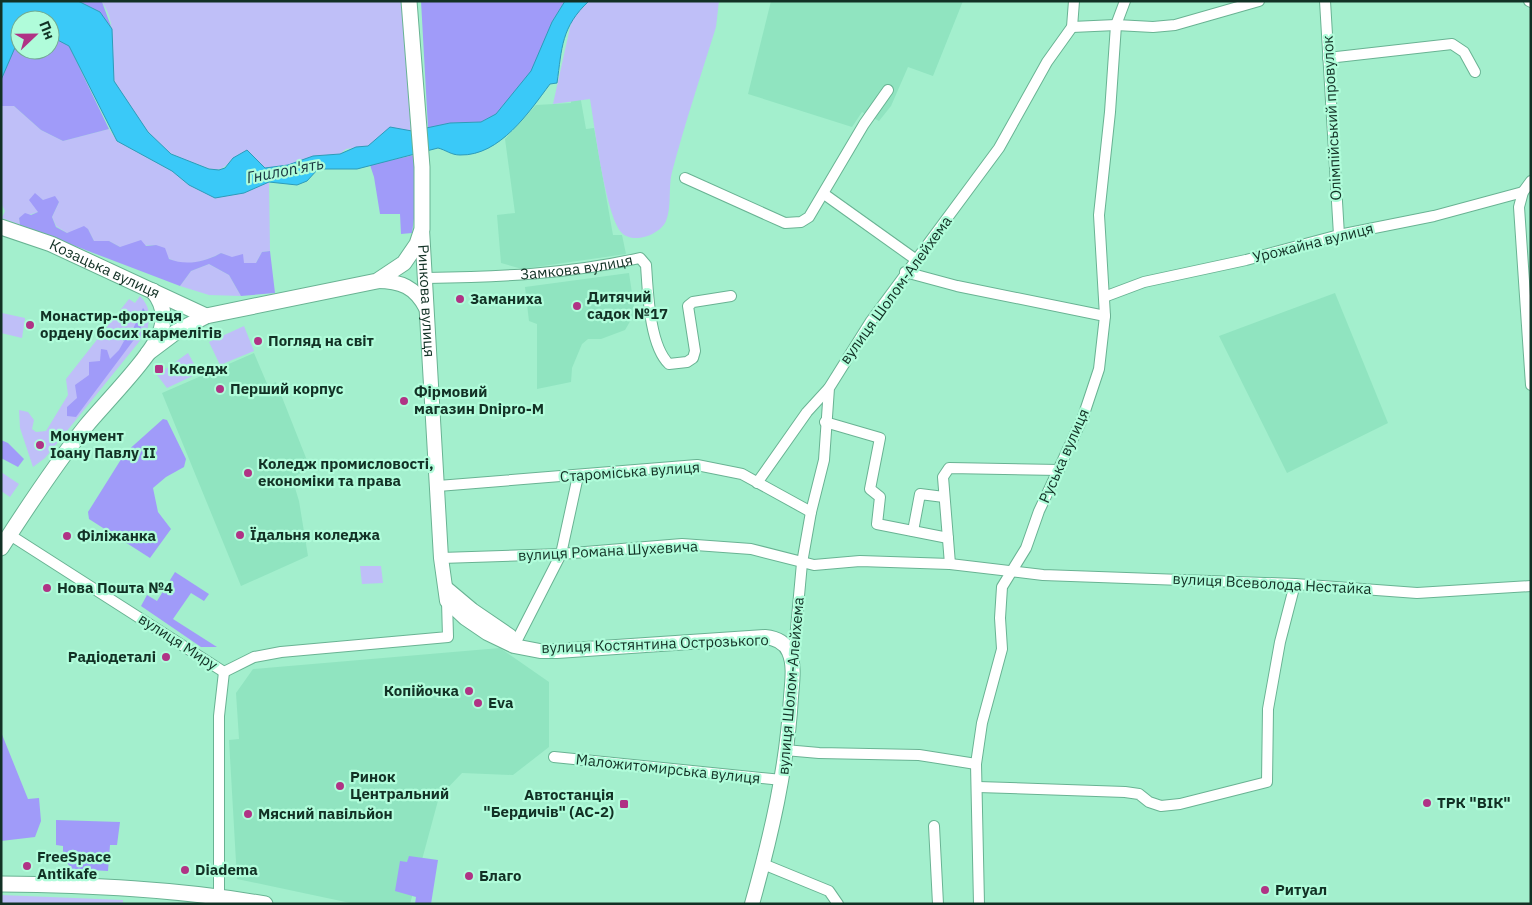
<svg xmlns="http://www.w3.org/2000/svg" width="1532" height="905" viewBox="0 0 1532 905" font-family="'IBM Plex Sans',sans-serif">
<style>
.built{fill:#90e4c0}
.green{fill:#bfbff8}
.forest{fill:#a09bf9}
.water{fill:#3ac9f8;stroke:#2e9bb9}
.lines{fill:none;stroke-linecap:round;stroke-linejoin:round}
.minor-casing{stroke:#69b393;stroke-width:12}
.secondary-casing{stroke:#69b393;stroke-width:16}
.primary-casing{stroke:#69b393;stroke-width:17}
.minor{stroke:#fff;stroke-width:10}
.secondary{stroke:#fff;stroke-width:14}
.primary{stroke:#fff;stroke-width:15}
.poi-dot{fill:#b03385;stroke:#b0fcda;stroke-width:2}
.labels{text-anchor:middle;stroke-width:4.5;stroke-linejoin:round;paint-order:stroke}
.street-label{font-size:15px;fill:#123125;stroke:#b0fcda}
.poi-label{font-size:15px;font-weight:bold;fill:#123125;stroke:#b0fcda;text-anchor:start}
.water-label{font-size:16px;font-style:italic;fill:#18343f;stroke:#b0fcda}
</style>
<rect width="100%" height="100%" fill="#a3efcd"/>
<g class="built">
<polygon points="771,1 963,1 933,76 908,67 891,106 879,121 862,112 852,127 748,94"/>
<polygon points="580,95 586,129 594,128 613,235 622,235 626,254 522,269 501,263 497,215 515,213 505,139 536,105 571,103 571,96"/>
<polygon points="629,273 635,313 625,330 601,339 588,339 582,344 572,368 571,382 537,389 537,324 529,321 525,287"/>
<polygon points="1335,293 1388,423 1287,473 1219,336"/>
<polygon points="254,353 268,386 276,382 310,468 292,478 299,501 308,556 241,586 162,393"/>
<polygon points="500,648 549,682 549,747 513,775 462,773 439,797 410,904 355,904 237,879 229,740 239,739 236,693 253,669"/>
</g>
<g class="green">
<path d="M 101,1 L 403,1 L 412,131 L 368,146 L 346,149 L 340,154 L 313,156 L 288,165 L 264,168 L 233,158 C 220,174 215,171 197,164 C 189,161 180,158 172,154 C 157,146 117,95 114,79 C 109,53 119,23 101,1 Z"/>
<path d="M 589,1 L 719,1 L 716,27 C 701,75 685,123 672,172 C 668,187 672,206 666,221 C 660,235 632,245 621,232 C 605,212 595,128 590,99 L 553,104 L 571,23 L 575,14 Z"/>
<path d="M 1,106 L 14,106 L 41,130 L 63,141 L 109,129 L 117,141 L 172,171 L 189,185 L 244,193 L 269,182 L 270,251 L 262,252 L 256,263 L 244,263 L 221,253 C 207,261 185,268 170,259 C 165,256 160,249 156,245 L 120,247 L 109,241 L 94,241 L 88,229 L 67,233 L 56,226 L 52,217 L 59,202 L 43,200 L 35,194 L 38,212 L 19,218 L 20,225 L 2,218 L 5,211 L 1,203 Z"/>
<polygon points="209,264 229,275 241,296 209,295 180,286 191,271"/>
<path d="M 140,296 C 151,308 150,316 147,332 L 45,458 L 33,467 L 20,428 L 19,410 L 28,412 L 34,420 L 32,429 L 36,432 L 46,431 L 68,395 L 66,379 L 129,299 L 135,303 Z"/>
<polygon points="2,313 25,318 22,338 1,333"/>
<polygon points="244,326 254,351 220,365 209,342"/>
<polygon points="188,353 199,373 167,388 157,375"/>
<polygon points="1,472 19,484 10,497 1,491"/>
<polygon points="360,566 381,566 383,583 362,584"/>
<polygon points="1,895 123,900 123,904 1,904"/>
</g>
<g class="forest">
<polygon points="78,1 102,2 112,29 100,12"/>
<polygon points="421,1 565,1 552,22 532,71 496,114 481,122 450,123 428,128"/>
<polygon points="20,36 20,50 50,50 50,36 69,46 109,129 63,141 41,130 14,106 1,106 1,80"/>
<polygon points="414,155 415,211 412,233 401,234 400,214 380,214 374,177 370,165"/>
<path d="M 35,193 L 43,200 L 55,196 L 59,202 L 52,217 L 56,227 L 67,233 L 84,226 L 88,229 L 94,241 L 109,241 L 120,247 L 141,240 L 146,246 L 156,245 L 165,248 L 169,259 C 186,266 205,262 221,253 L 232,257 L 243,254 L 244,263 L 256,263 L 262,252 L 270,251 L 275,293 L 241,296 L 229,275 L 209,264 L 191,271 L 180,286 L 20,225 L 19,218 L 25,213 L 31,215 L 38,212 L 29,200 Z"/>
<polygon points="143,308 146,312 139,333 76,417 67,416 67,407 77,398 75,385 89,375 89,362 100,361 101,349 107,350 110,359 119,350 124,341 119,338 122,332 131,333"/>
<polygon points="163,419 167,420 186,459 184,467 166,477 153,488 158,512 171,529 150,558 89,519 88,512 125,453"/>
<polygon points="1,440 8,443 24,459 18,467 1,458"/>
<polygon points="175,572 209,594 204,601 191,593 173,619 217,647 201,647 141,606 147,595 157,601"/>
<polygon points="1,732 28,799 39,798 41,821 35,837 1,841"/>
<polygon points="56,820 120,822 117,845 110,845 108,871 72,869 63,858 63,846 56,845"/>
<polygon points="409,856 438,860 431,904 415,904 416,897 395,891 400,861 407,862"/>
</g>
<path class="water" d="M 1,1 L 78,1 L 100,12 L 112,29 L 114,81 L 148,132 L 171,154 L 209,169 L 219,170 L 225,168 L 233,158 L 247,150 L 265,168 L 288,165 L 313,156 L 340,154 L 356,147 L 368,146 L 390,127 L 412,131 L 450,123 L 481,122 L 496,114 L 531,71 L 552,22 L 565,1 L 589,1 C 561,27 562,48 557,83 L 550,84 C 529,112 500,156 460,155 C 451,155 446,150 438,148 L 357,169 L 318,169 L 307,181 L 297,185 L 269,182 L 244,193 L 215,198 L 189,185 L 172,171 L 117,141 L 69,46 L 50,36 L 50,20 L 20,20 L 20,36 L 1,80 Z"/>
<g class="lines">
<g class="minor-casing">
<g id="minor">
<polyline points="1325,1 1339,235"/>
<polyline points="1529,1 1531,2"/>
<polyline points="1072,27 1116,25 1153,27 1175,25 1259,1"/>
<polyline points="1328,58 1452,44 1464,52 1475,72"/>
<polyline points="685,178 785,223 801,222 809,217 864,124 888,90"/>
<polyline points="1531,181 1523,192 1519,207 1531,385"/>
<polyline points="824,194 915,259"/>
<polyline points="905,272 957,286 1105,316"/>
<path id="s1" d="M 426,278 C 497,277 570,274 640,258 L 646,265 C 648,291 649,345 669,364 L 687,362 L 693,358 L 695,351 L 688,306 L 693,302 L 731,296"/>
<polyline points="1104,297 1144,282 1246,260 1339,235 1434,216 1523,192"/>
<polyline points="825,422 880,438 870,489 880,497 877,524 948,538"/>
<polyline points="757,483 807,412 828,389"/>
<polyline points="438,486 697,465 742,474 811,512"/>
<polyline points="913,531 920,494 944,497"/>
<polyline points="10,535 224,672"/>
<polyline points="441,558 561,554 682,544 751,549 814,565 860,561 950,564 1043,575 1295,584 1417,593 1531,586"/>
<polyline points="950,564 943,477 949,468 1059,470"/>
<polyline points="517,640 561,554 578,476"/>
<polyline points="793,661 802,563 811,512 824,460 829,388 871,321 999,148 1047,62 1072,27 1074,1"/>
<polyline points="224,672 254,657 281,652 448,637 447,601"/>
<polyline points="785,750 819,753 919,755 976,764"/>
<polyline points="554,757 782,780"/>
<polyline points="978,787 1125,792 1139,794 1149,802 1161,806 1180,804 1267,782 1268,709 1280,642 1295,584"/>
<polyline points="934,826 938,904"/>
<polyline points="763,864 829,891 838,904"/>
<polyline points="219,903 219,716 224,672"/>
<polyline points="979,904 976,764 982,723 1002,649 1000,618 1002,587 1026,548 1039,511 1083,417 1099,369 1105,316 1099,215 1110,112 1116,25 1125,1"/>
</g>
</g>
<g class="secondary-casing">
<g id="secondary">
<path id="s2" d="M 422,229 L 441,558 L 447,601 L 465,618 L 487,633 L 514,646 L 540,651 L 557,651 L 765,637 C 775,638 785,642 789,652 C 795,665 792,683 791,697 C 787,768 771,836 752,904"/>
<path d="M 377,281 C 401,281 415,287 426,308"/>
<polyline points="447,589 472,610 510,636"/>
</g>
</g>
<g class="primary-casing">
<g id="primary">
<path id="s3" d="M 1,227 L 51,244 L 206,316"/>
<polyline points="148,353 176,332 206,316 377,281 404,263 417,244 422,229 422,167 409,1"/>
<path d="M 1,548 C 28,506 55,465 86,426 C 104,404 154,354 161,330 C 166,316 162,302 153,291"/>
<path d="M 1,884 C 90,885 178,889 265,904"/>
</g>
</g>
<use href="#minor" class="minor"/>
<use href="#secondary" class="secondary"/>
<use href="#primary" class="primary"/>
</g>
<g class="poi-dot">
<circle cx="460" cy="299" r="5"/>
<circle cx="577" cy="306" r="5"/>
<circle cx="30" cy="325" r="5"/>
<circle cx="258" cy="341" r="5"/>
<rect x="154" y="364" width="10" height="10" rx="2.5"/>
<circle cx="220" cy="389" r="5"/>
<circle cx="404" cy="401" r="5"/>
<circle cx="40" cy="445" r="5"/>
<circle cx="248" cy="473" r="5"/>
<circle cx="240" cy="535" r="5"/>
<circle cx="67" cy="536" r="5"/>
<circle cx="47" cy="588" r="5"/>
<circle cx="166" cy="657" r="5"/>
<circle cx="469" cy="691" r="5"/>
<circle cx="478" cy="703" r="5"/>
<circle cx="340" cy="786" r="5"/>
<circle cx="1427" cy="803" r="5"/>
<rect x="619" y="799" width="10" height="10" rx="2.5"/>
<circle cx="248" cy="814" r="5"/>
<circle cx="27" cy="866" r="5"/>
<circle cx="185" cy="870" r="5"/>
<circle cx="469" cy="876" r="5"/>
<circle cx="1265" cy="890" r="5"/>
</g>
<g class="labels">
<g class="street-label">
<text transform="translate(1332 118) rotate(-93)" y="5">Олімпійський провулок</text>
<text transform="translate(1313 243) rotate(-14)" y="5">Урожайна вулиця</text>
<text dy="5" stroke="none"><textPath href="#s1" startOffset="151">Замкова вулиця</textPath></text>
<text dy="5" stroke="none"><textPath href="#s3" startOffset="112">Козацька вулиця</textPath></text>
<text transform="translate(896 290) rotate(-54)" y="5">вулиця Шолом-Алейхема</text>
<text dy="5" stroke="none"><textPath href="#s2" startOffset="72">Ринкова вулиця</textPath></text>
<text transform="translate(1064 456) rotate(-66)" y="5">Руська вулиця</text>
<text transform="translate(630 472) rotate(-4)" y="5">Староміська вулиця</text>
<text transform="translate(608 551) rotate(-3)" y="5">вулиця Романа Шухевича</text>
<text transform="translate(1272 584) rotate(3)" y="5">вулиця Всеволода Нестайка</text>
<text transform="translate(178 642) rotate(33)" y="5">вулиця Миру</text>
<text transform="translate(655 644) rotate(-2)" y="5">вулиця Костянтина Острозького</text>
<text transform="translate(791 686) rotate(-85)" y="5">вулиця Шолом-Алейхема</text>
<text transform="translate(668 769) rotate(6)" y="5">Маложитомирська вулиця</text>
</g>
<g class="poi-label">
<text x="587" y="302">Дитячий<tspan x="587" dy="17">садок №17</tspan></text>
<text x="470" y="304">Заманиха</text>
<text x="40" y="321">Монастир-фортеця<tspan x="40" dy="17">ордену босих кармелітів</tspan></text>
<text x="268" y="346">Погляд на світ</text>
<text x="169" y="374">Коледж</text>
<text x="230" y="394">Перший корпус</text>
<text x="414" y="397">Фірмовий<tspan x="414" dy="17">магазин Dnipro-M</tspan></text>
<text x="50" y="441">Монумент<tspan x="50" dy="17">Іоану Павлу ІІ</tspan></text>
<text x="258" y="469">Коледж промисловості,<tspan x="258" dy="17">економіки та права</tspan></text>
<text x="250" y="540">Їдальня коледжа</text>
<text x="77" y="541">Філіжанка</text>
<text x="57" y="593">Нова Пошта №4</text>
<text x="156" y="662" text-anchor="end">Радіодеталі</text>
<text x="459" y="696" text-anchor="end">Копійочка</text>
<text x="488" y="708">Eva</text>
<text x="350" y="782">Ринок<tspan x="350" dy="17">Центральний</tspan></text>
<text x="614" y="800" text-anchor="end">Автостанція<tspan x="614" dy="17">"Бердичів" (АС-2)</tspan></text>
<text x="1437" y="808">ТРК "ВІК"</text>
<text x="258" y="819">Мясний павільйон</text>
<text x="37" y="862">FreeSpace<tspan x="37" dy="17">Antikafe</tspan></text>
<text x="195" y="875">Diadema</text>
<text x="479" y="881">Благо</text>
<text x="1275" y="895">Ритуал</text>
</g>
<g class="water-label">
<text transform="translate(285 170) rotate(-11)" y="6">Гнилоп'ять</text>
</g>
</g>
<rect width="1532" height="905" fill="none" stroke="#123125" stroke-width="5"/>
<g transform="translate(35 35) rotate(68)"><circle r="24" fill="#b0fcda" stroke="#71ab92"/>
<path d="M0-4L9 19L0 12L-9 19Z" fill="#b03385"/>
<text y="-8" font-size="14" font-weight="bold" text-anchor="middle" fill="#123125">Пн</text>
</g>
</svg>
